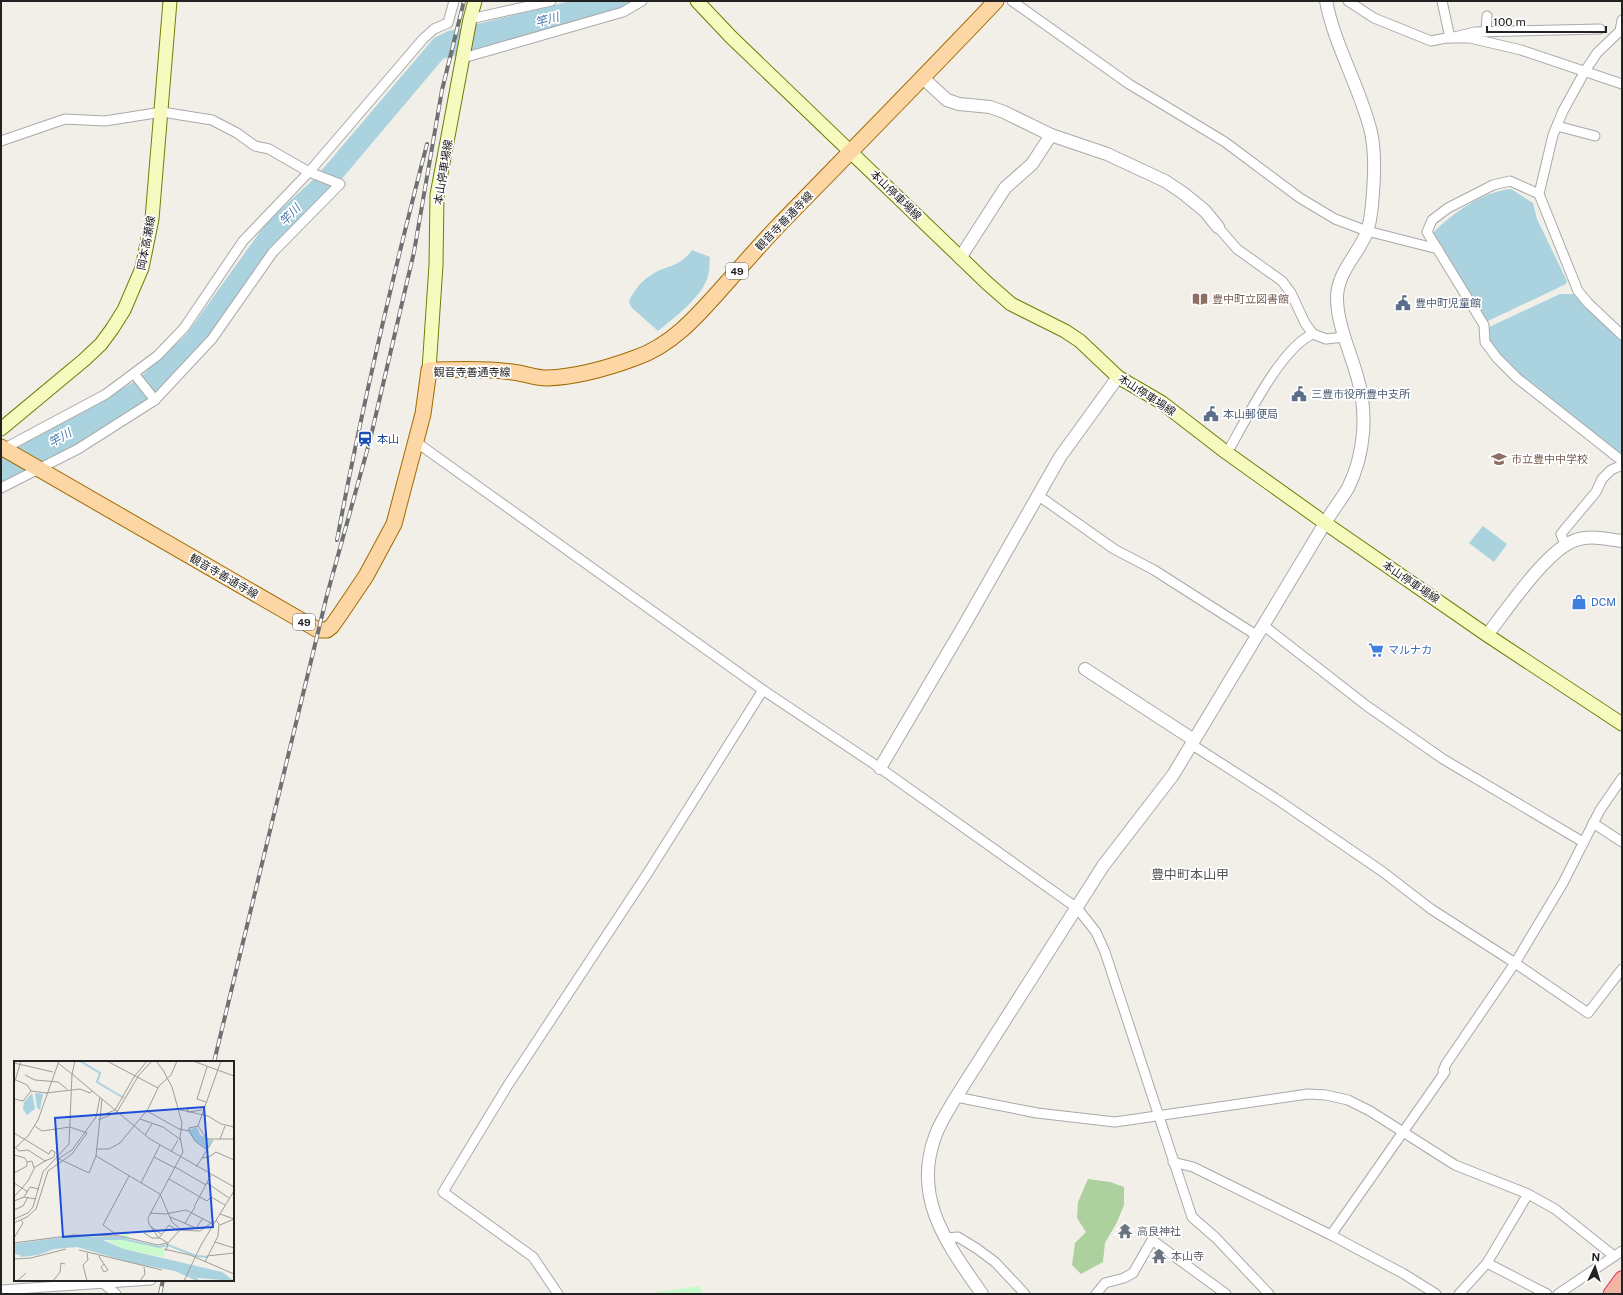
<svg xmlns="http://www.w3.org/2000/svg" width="1623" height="1295" viewBox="0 0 1623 1295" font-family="'Public Sans','Noto Sans JP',sans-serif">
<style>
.forest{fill:#add19e}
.park{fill:#c8facc}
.water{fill:#aad3df}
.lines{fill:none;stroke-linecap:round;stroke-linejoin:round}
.minor-casing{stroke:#a9a9a9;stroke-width:11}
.tertiary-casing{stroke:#a9a9a9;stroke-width:14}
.secondary-casing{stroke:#707d05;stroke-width:15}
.primary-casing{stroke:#a06b00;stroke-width:17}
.trunk-casing{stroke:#dc2a67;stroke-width:17}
.minor{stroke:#fff;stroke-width:9}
.tertiary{stroke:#fff;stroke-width:12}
.secondary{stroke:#f7fabf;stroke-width:13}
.primary{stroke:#fcd6a4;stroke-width:15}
.trunk{stroke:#f2b4a3;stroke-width:15}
.rail-casing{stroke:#707070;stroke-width:4}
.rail{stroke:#fff;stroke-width:2.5;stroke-dasharray:8;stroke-linecap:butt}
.labels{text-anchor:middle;stroke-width:3.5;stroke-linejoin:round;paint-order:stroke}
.shield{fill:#fff;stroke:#646464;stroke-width:1}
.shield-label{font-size:10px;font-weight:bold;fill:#222}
.street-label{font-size:11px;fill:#222;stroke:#fff}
.education-label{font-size:11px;fill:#785e54;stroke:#fff;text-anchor:start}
.service-label{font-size:11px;fill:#4e5e75;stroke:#fff;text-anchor:start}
.transit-label{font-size:11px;fill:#164399;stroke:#fff;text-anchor:start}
.shop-label{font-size:11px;fill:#366cbe;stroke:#fff;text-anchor:start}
.worship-label{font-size:11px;fill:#5b616d;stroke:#fff;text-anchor:start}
.water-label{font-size:12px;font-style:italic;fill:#4a7aab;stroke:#fff}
.quarter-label{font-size:13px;fill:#555;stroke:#fff}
.inset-river{fill:none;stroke:#aad3df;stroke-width:2}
.inset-road{fill:none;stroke:#9f9d99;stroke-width:1}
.view{fill:#1d4ed8;fill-opacity:0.15;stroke:#1d4ed8;stroke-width:2}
.inset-edge{fill:none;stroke:#222;stroke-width:2}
</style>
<rect width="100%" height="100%" fill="#f2efe9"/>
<polygon class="forest" points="1088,1179 1110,1182 1124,1187 1124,1205 1117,1222 1105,1243 1103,1262 1081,1274 1072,1265 1075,1243 1086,1232 1077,1218 1078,1202"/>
<polygon class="park" points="701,1286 701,1294 655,1294 656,1292"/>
<g class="water">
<polygon points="571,1 634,1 621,8 443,59 340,181 269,252 218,326 150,399 89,439 1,484 1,453 88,409 137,380 186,335 267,222 316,177 434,38 448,31"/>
<path d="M 1511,189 L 1533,203 L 1537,219 L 1567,281 L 1566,284 L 1488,321 L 1483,320 L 1433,233 C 1451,214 1484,191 1511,189 Z"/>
<path d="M 692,250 L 710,257 C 709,263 710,270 708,276 C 703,296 674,318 658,331 L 631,307 L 629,301 C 634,291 641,281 651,275 C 666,265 679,268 692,250 Z"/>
<polygon points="1560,294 1575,294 1593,314 1622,340 1622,457 1514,370 1496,352 1488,340 1487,328"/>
<polygon points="1483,526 1507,544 1494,562 1469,543"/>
</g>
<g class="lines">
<g class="minor-casing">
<g id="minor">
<polyline points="1012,1 1129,84 1225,142 1300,198 1335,219 1367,231 1438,249"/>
<polyline points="1348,1 1374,18 1431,41 1446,38 1470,38 1521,50 1622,84"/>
<polyline points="1442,1 1450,38 1475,32 1600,29"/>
<polyline points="470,19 551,1"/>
<polyline points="1622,20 1620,31 1597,53 1585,71 1563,111 1553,135 1539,194 1578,291 1588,303 1622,335"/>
<polyline points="1486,32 1487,16"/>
<polyline points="463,58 623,12 642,1"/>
<polyline points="1557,126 1595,136"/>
<polyline points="1,141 65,119 105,121 162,112 212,120 237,133 255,146 269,149 309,172 340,184 273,252 212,339 155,400 78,449 1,488"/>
<polyline points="1539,194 1510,181 1493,185 1448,208 1432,220 1427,232 1484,325 1485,342 1497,358 1517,378 1622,461"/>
<polyline points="1218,227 1237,249 1282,281 1291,293 1305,323 1313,334 1326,339 1345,337"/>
<polyline points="135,375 155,400"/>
<polyline points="416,442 763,690 880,768 1077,908 1096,932 1105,952 1192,1217 1216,1238 1269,1294"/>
<polyline points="5,448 106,394 157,356 184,328 243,241 309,172 423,39 434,29 448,23 454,1"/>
<path d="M 1227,453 C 1245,422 1281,347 1313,334"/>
<polyline points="1039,496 1114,549 1154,570 1256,635"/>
<polyline points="1565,545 1561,534 1565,529 1596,492 1602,479 1611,470 1622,465"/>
<polyline points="1263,625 1367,706 1443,759 1583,842"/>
<polyline points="1191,744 1275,798 1383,872 1431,909 1515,963 1588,1013 1622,969"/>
<polyline points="1593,823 1622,842"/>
<polyline points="1443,1071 1446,1064 1515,963 1563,883 1600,810 1622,778"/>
<polyline points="956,1097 1037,1113 1115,1122 1308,1094 1326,1095 1348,1100 1370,1111 1455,1165 1528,1194 1555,1209 1614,1256"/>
<polyline points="1173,1162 1193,1167 1331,1235 1404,1274 1436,1294"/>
<polyline points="1331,1235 1445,1072"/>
<polyline points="945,1238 958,1237 976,1248 995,1262 1025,1294"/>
<polyline points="1487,1263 1547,1294"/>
<polyline points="103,1283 116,1294"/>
<polyline points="1,1290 151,1280"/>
<polyline points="558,1294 533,1257 443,1192 508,1085 649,871 763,690"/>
<polyline points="1096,1294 1105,1283 1124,1278 1133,1273 1152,1240 1226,1294"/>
<polyline points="1459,1294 1487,1263 1528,1194"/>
<polyline points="1558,1294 1622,1251"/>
</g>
</g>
<g class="tertiary-casing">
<g id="tertiary">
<polyline points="923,78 947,100 959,104 990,107 1004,112 1051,135 1107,154 1165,181 1183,193 1205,211 1218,227"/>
<polyline points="960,258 1005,188 1032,164 1051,135"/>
<path d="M 1487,635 C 1507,610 1547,549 1576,540 C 1590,535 1608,539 1622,541"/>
<polyline points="1085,669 1194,740"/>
<polyline points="880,768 966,622 1060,457 1118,377"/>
<path d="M 982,1294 C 948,1245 911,1198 936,1134 C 941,1121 949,1109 956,1097 L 1103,866 L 1173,775 L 1325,523 C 1332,511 1341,500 1348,488 C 1365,454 1368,412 1357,376 C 1350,351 1338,326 1337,300 C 1336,273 1358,255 1367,232 C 1370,224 1371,213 1372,205 C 1374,182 1376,155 1371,132 C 1360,87 1335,47 1326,1"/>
</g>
</g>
<g class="secondary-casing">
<g id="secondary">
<polyline points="697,1 731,37 987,283 1011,304 1065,331 1080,341 1118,377 1161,402 1227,453 1325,523 1487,635 1622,724"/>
<polyline points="429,370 436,265 437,195 470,19 475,1"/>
<polyline points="1,429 84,360 101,344 112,329 124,310 142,268 152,219 170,1"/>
</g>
</g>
<g class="primary-casing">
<path id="primary" d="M 1,447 L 318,630 L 327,630 L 332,626 L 339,616 L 366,576 L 394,524 L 423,414 L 429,370 C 456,370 485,368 512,372 C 524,373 535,378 547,378 C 576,377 608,368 635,358 C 676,344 703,309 731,278 C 746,261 761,244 777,227 C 850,152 924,77 996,1"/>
</g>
<g class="trunk-casing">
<polyline id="trunk" points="1611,1294 1622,1279"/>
</g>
<use href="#minor" class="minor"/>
<use href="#tertiary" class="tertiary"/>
<use href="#secondary" class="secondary"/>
<use href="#primary" class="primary"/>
<use href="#trunk" class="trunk"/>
<g class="rail-casing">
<g id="rail">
<path d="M 337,540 C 362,406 393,275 427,144"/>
<polyline points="214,1062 327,595 370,440 414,252 442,90 464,1"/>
<polyline points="160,1294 163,1280"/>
</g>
</g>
<use href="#rail" class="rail"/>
</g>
<defs>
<g id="library-bare" transform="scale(1.2)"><path d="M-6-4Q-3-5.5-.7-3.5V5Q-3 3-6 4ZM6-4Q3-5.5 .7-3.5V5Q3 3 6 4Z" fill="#8d6e63" stroke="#fff" stroke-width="2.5" paint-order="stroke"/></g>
<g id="civic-bare" transform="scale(1.2)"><path d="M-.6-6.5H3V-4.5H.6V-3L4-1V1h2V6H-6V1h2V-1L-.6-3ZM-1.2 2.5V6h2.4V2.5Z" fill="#5c6f8a" stroke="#fff" stroke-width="2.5" paint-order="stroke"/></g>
<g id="station-bare" transform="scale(1.2)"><path d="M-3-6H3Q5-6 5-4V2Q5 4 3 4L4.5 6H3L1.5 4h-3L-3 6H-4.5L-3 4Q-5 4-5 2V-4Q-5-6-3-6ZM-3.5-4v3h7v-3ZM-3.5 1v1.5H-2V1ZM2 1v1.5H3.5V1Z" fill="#1a4fb4" stroke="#fff" stroke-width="2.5" paint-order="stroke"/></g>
<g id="school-bare" transform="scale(1.2)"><path d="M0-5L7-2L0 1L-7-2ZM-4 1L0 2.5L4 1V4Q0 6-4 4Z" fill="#8d6e63" stroke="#fff" stroke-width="2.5" paint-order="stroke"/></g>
<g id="shop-bare" transform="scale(1.2)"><path d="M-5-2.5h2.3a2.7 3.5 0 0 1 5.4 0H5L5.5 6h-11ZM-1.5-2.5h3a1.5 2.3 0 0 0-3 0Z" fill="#3f7fe0" stroke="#fff" stroke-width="2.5" paint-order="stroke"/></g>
<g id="supermarket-bare" transform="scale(1.2)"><path d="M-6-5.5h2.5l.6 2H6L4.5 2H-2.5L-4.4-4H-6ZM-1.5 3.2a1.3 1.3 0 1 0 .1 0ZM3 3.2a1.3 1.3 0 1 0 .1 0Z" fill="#3f7fe0" stroke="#fff" stroke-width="2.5" paint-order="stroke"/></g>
<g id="temple-bare" transform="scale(1.2)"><path d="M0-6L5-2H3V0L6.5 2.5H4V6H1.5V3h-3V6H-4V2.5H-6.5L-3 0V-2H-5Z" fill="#6b7280" stroke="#fff" stroke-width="2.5" paint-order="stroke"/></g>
</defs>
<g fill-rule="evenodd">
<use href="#library-bare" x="1200" y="299"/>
<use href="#civic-bare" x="1403" y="303"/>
<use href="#civic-bare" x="1299" y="394"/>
<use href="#civic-bare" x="1211" y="414"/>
<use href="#station-bare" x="365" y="439"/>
<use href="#school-bare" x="1499" y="459"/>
<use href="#shop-bare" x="1579" y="602"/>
<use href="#supermarket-bare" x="1376" y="650"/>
<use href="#temple-bare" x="1125" y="1231"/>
<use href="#temple-bare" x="1159" y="1256"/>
</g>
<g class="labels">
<g class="shield">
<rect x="726" y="263" width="22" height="16" rx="3"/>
<rect x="293" y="614" width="22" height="16" rx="3"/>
</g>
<g class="shield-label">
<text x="737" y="275">49</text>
<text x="304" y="626">49</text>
</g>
<g class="street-label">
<text transform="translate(443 172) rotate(-81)" y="4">本山停車場線</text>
<text transform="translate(896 195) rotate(44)" y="4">本山停車場線</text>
<text transform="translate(784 221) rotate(-46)" y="4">観音寺善通寺線</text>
<text transform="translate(146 243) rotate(-79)" y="4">岡本高瀬線</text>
<text x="472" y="376">観音寺善通寺線</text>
<text transform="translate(1147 395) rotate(33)" y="4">本山停車場線</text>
<text transform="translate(224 576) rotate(30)" y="4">観音寺善通寺線</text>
<text transform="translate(1411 582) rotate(34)" y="4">本山停車場線</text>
</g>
<g class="education-label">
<text x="1212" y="303">豊中町立図書館</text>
<text x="1511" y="463">市立豊中中学校</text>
</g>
<g class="service-label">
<text x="1415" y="307">豊中町児童館</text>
<text x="1311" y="398">三豊市役所豊中支所</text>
<text x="1223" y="418">本山郵便局</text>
</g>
<g class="transit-label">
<text x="377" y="443">本山</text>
</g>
<g class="shop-label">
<text x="1591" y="606">DCM</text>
<text x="1388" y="654">マルナカ</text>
</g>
<g class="worship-label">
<text x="1137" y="1235">高良神社</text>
<text x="1171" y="1260">本山寺</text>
</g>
<g class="water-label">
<text transform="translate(547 20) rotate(-15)" y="4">竿川</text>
<text transform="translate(290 215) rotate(-47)" y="4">竿川</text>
<text transform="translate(60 438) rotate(-30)" y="4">竿川</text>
</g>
<g class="quarter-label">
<text x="1190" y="879">豊中町本山甲</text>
</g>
</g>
<g transform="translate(14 1061)">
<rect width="220" height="220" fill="#f2efe9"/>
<path d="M 114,171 L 115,180 L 147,187 L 151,190 L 150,196 L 111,188 L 91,178 L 91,175 L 109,176 L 109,172 Z" fill="#c8facc"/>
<path d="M 18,32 L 21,48 L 13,54 L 9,48 L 10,41 ZM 21,32 L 29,33 L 26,49 L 23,47 ZM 183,66 L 186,74 L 198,79 L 193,89 L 181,80 L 174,69 ZM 57,175 L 111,176 L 110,179 L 89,179 L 110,188 L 208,211 L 220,220 L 183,217 L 185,220 L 183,220 L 161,210 L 118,202 L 63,186 L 40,188 L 24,194 L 6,196 L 6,194 L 0,193 L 0,183 Z" fill="#aad3df"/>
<path class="inset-river" d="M 66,0 L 86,12 L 83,21 L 110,37M 109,178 L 145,186 L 154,184 L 182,195 L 194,196"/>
<path class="inset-road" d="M 93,0 L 144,27M 142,0 L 149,9 L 158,26 L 168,62 L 166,76 L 169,91 L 134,157 L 135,163 L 144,176 L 154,182M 179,0 L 220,15M 207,0 L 184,65 L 193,78 L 220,78M 0,2 L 39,11M 44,2 L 58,13M 58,13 L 136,78 L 220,126M 11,14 L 21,19 L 44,21 L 53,28M 2,19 L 13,24 L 17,30M 0,23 L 7,0M 17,30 L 32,32 L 66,28 L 76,32 L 78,30M 0,38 L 9,40 L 17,30M 192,41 L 183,38 L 193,6M 173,46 L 174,51 L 188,49M 163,48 L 194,55 L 207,63 L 220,66M 133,50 L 165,68 L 175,70 L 181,80 L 193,89M 86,55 L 101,49 L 120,16 L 133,0M 126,58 L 149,66 L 167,79M 84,59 L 103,51 L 125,14 L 138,0M 175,70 L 175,67 L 184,65M 0,72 L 35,93 L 37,89 L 41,91 L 40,96 L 31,100M 131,74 L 138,63M 206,78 L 211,65M 1,86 L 5,90 L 14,89 L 31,100M 0,88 L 14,75 L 24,59 L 45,0M 83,88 L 95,88 L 106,82 L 134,48 L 145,25 L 157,14 L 163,0M 157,91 L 164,79M 0,94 L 11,97 L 13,101 L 18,100 L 20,107M 82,95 L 146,133 L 158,161 L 166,168M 140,96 L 161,107M 43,97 L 75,112 L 82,95 L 88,38M 188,97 L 199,79M 44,98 L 58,89 L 82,56 L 86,36M 161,106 L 192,124M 182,106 L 188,97 L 195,96 L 202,91 L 220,99M 0,112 L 13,105 L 13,101M 155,118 L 193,140 L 197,136 L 211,144M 0,122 L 14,131M 127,122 L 146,84M 193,122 L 215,137M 0,136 L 14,120 L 21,106 L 33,99M 10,136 L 16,126 L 25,128M 0,140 L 10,136 L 22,138M 180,146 L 197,114M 0,149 L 9,145 L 14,136M 136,152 L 151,153 L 172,149 L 197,162M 206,153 L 220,158M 156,156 L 182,167 L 189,157M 0,158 L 14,152 L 19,146 L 29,111 L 55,83 L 58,13 L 61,0M 0,162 L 13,156 L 22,148 L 34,110 L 58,93 L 73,72 L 56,66 L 28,70 L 21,65M 171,162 L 181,146M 206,164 L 220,158M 136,165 L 147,173M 130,172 L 138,177 L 145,177M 59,174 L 106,175 L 144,184 L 153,182M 103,174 L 89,164 L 115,115M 0,177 L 9,162 L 7,159M 145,177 L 155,164 L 164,170M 201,181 L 220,187M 0,182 L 60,174M 150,188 L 176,194 L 220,213M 65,189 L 148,209M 152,190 L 154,182 L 166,169 L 186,170 L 200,160M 73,192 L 74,199 L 69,204 L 73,220M 87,194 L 85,196 L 90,203 L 94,209 L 90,211 L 87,206 L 90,203M 193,195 L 220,192M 0,198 L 17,197 L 52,188M 191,201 L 204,175 L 205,163 L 202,159M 3,220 L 12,212M 39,220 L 46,211 L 47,202 L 51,203M 126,220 L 131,213 L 130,206M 170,220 L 187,184 L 220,130"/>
<path class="view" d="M 190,46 L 199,166 L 49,176 L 41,57 Z"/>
<rect width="220" height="220" class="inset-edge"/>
</g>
<rect width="1623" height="1295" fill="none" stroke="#222222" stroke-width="4"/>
<g transform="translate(1595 1267) rotate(4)" stroke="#ffffff" stroke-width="3" paint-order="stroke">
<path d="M0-3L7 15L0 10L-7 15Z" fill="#222222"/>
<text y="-6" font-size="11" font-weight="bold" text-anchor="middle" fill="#222222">N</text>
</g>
<path d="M1487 26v6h119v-6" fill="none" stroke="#222222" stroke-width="2"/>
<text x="1493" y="26" font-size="12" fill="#222222" stroke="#ffffff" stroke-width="3" paint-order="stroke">100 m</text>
</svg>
